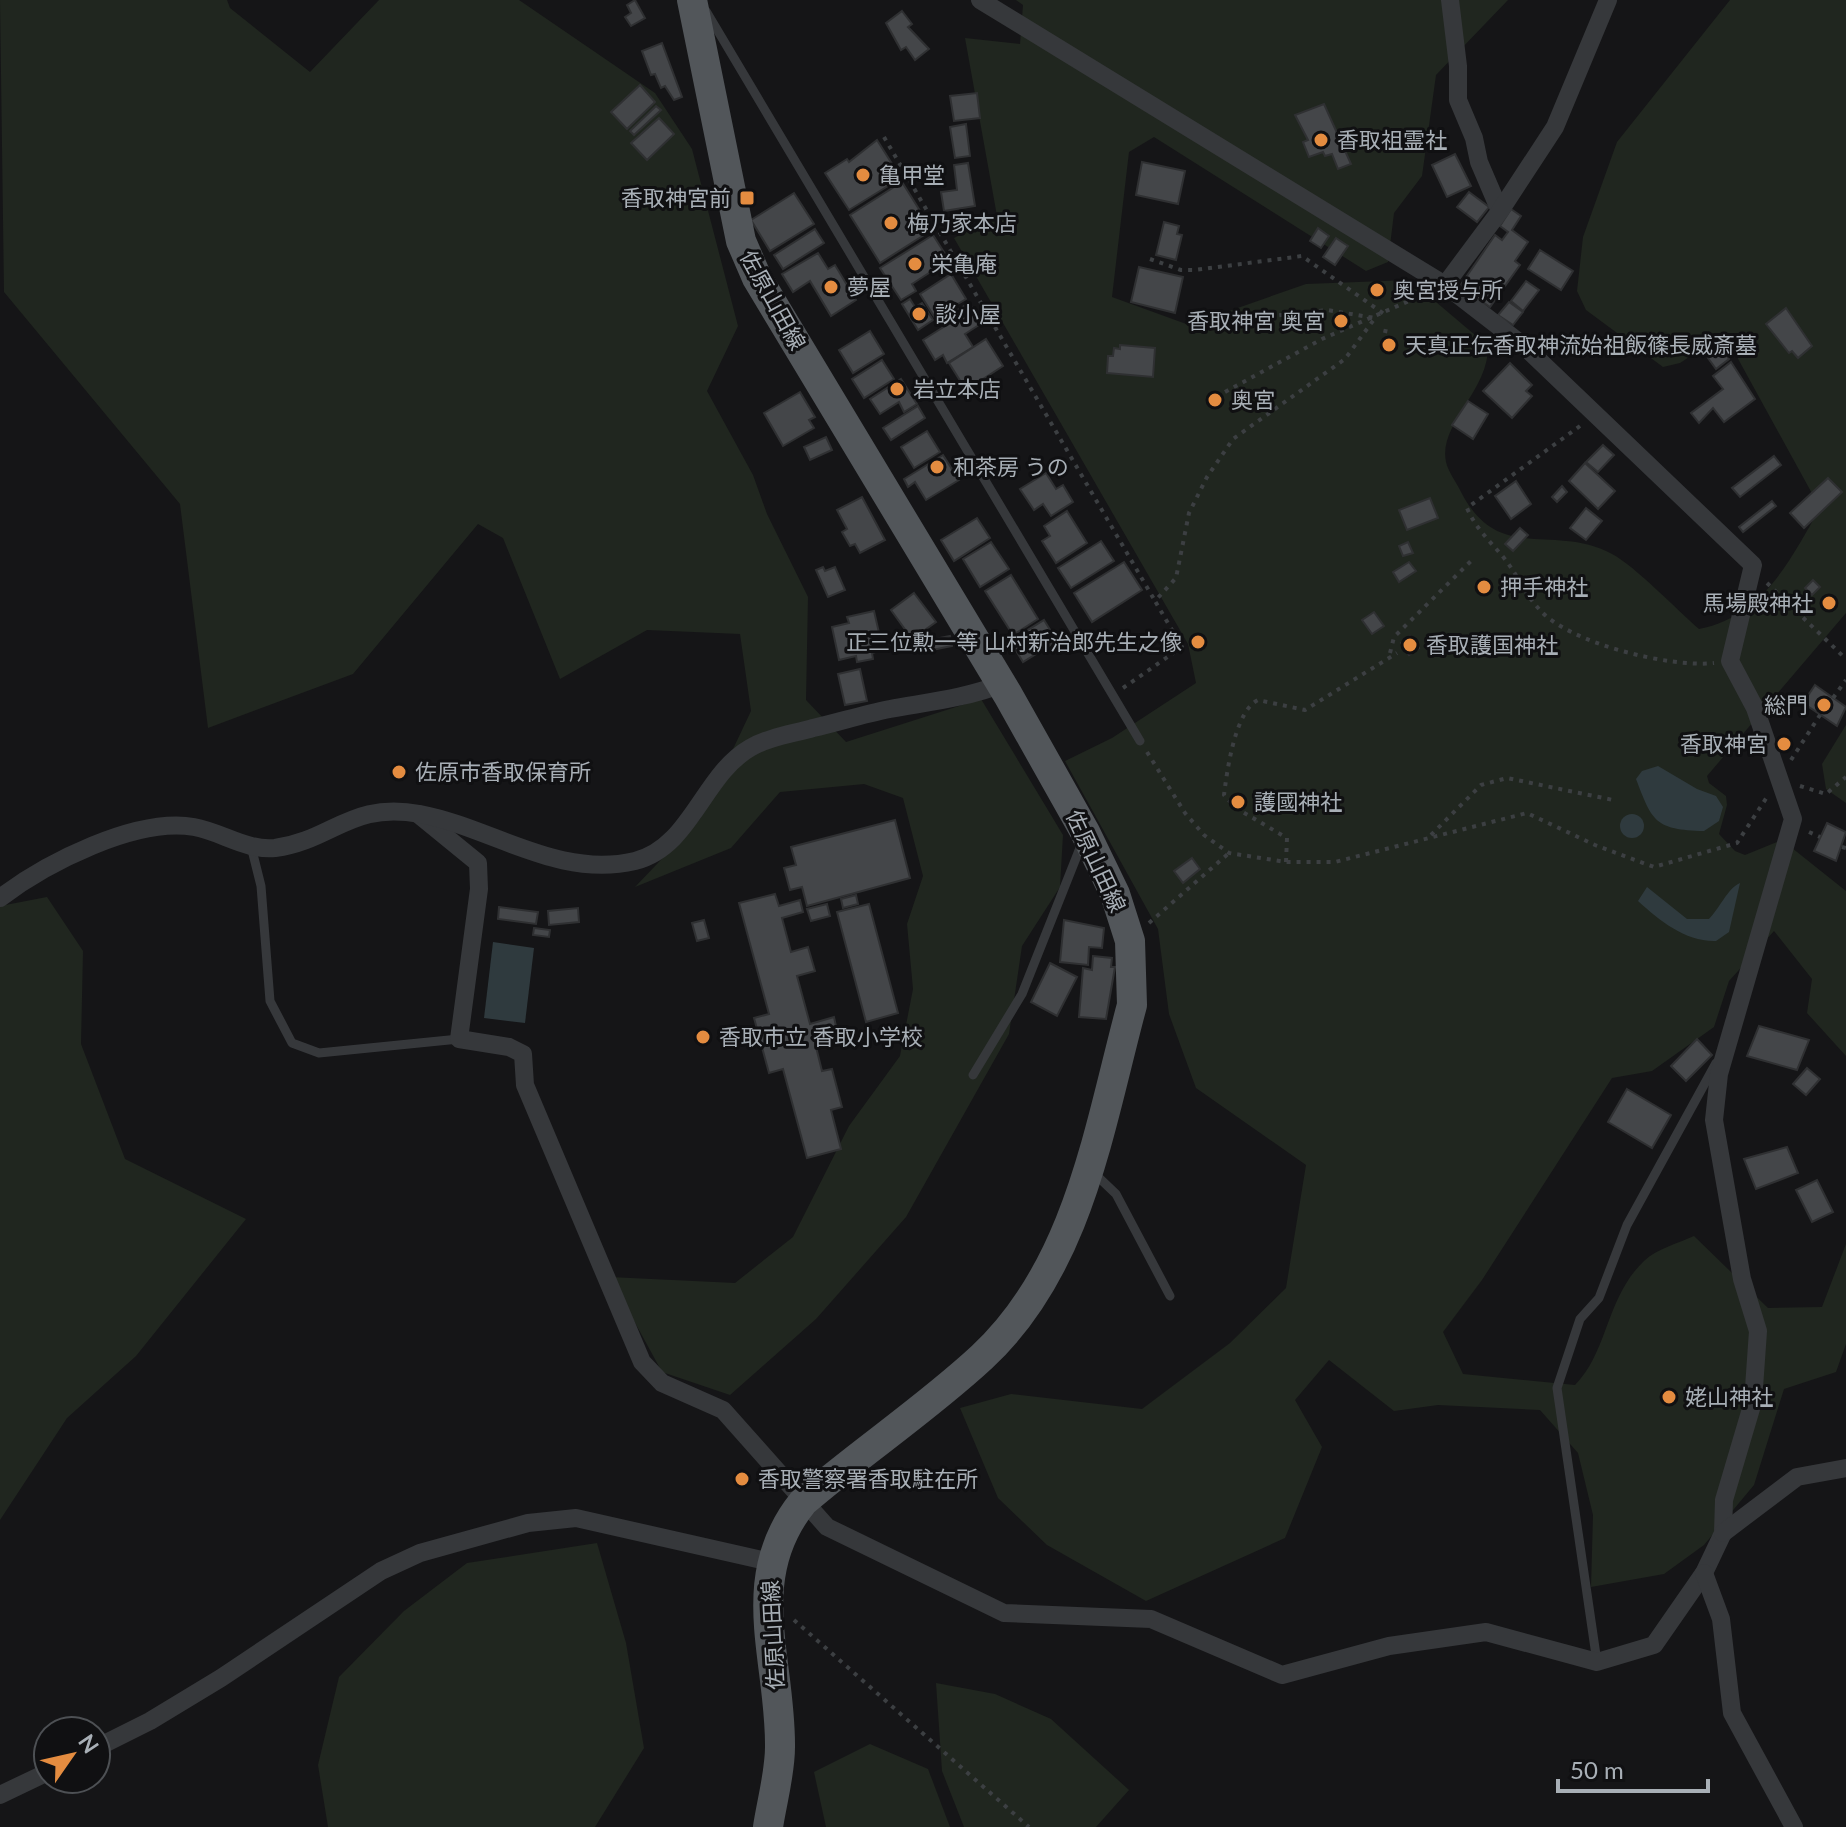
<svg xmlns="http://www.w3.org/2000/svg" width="1846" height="1827" viewBox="0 0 1846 1827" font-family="Lato,'Noto Sans JP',sans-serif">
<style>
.green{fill:#20261f}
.water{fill:#2f3a3e}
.building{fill:#444649;stroke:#2f3032;stroke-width:2}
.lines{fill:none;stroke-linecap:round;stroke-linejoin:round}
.path{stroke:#3c3f42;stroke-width:4;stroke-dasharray:4 6;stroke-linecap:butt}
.service{stroke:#36383b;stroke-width:9}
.minor{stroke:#36383b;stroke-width:18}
.primary{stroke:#52565a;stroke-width:30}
.poi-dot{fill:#e48c40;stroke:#101012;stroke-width:3}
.labels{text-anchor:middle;stroke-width:6;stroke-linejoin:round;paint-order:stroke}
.poi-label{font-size:22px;fill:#a8afb6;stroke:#101012;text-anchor:start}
.street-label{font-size:22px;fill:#a8afb6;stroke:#101012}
</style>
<rect width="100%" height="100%" fill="#151517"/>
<g class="green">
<polygon points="0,0 227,0 230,8 310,72 379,0 519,0 655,93 692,149 738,326 707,391 753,475 767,514 808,597 806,700 846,742 981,699 1063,835 1060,887 1022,946 1009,1034 906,1217 816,1319 730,1395 662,1372 610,1277 735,1283 793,1237 849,1126 900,1056 913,989 907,924 923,876 903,798 864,784 780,792 731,848 635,887 700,819 751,711 740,634 647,630 560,679 503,538 478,524 353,674 208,728 180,504 4,292"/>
<path d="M 1016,0 L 1508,0 L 1436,75 L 1422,176 L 1394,213 L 1388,262 L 1366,271 L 1154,137 L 1129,152 L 1112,297 L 1189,325 L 1306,284 L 1410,280 L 1488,346 C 1489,391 1438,424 1446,462 C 1448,471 1456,482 1460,490 C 1498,566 1552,522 1612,554 C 1635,566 1677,610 1699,629 C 1764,616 1790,560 1820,508 L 1731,346 L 1717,339 L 1680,363 L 1663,367 L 1586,310 L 1577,291 L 1583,237 L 1617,142 L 1730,0 L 1846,0 L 1846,613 L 1707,776 L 1709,783 L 1726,796 L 1727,805 L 1719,834 L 1735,851 L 1745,855 L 1782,840 L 1846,891 L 1846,1056 L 1807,1013 L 1812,979 L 1774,931 L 1729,981 L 1714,1027 L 1652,1071 L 1612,1078 L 1482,1280 L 1443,1332 L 1463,1374 L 1575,1385 C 1608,1352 1606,1297 1644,1261 C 1656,1249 1679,1243 1694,1236 L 1768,1308 L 1822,1307 L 1846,1244 L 1846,1344 L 1836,1372 L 1784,1389 L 1754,1485 L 1704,1545 L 1664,1574 L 1591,1587 L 1593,1515 L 1578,1453 L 1540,1410 L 1438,1405 L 1394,1411 L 1329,1360 L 1295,1400 L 1322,1447 L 1285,1538 L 1146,1601 L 1047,1545 L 998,1498 L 960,1408 L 1011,1394 L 1142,1409 L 1230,1343 L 1286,1288 L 1306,1165 L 1196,1088 L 1169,1014 L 1158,929 L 1065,761 L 1112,738 L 1196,683 L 1188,644 L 954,238 L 997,216 L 965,38 L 1020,44 L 1023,5 Z"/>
<polygon points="1846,725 1846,803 1826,789 1822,764"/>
<polygon points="47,897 83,951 81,1044 125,1159 246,1219 136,1356 67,1418 0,1520 0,906"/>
<polygon points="597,1543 626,1643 644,1748 595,1827 328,1827 318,1765 339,1677 404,1611 467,1563"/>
<polygon points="936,1683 995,1694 1051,1719 1129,1790 1096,1827 964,1827 942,1771"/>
<polygon points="870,1744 928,1769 950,1827 826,1827 814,1772"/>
</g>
<g class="water">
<path d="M 1658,766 L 1697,789 L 1716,796 L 1723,807 L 1719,821 L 1704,831 C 1655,830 1652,821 1636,779 L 1642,771 Z"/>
<circle cx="1632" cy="826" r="12"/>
<path d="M 1740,883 L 1729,932 L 1716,941 C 1686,942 1660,921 1638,901 L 1647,887 L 1687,919 L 1709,919 C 1720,908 1727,889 1740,883 Z"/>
<polygon points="493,942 534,948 525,1023 484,1018"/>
</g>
<g class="building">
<polygon points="635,0 645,18 631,26 625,17 631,13 627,5"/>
<polygon points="902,11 912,24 908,27 929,49 915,60 906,47 901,50 886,23"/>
<polygon points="662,43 682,97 674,100 665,86 661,88 655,74 651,75 642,51"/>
<polygon points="640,85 655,102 627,129 611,112"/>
<polygon points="977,93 980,118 954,121 950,96"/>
<polygon points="1324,104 1351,164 1338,169 1332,154 1325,156 1323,152 1309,157 1303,142 1308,140 1295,115"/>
<polygon points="656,106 661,110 634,135 630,131"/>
<polygon points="659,118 674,134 647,160 631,143"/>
<polygon points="966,124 970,156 955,158 950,127"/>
<polygon points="877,140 901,178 849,210 825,173 847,159 849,162"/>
<polygon points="1455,154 1471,186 1447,197 1432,165"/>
<polygon points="1142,162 1185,171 1178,204 1136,195"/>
<polygon points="968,163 975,206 944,211 941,192 957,190 954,165"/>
<polygon points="902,182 932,230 880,263 850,215"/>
<polygon points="1469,192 1489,207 1477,222 1457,207"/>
<polygon points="794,193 814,224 770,251 751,220"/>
<polygon points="1511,209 1521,216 1512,230 1528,242 1515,261 1520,265 1490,307 1460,286 1495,235 1502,240 1508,232 1500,226"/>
<polygon points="1164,222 1179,226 1177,234 1182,235 1176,260 1156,255"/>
<polygon points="1318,228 1329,236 1321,248 1310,241"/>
<polygon points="815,229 824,243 783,269 774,255"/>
<polygon points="933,235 949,260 912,284 916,291 901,300 880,268"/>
<polygon points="1336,238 1348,246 1335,265 1323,257"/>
<polygon points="1540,250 1573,271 1561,290 1528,269"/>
<polygon points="818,253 828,269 835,265 856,300 831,316 810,281 793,292 782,274"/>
<polygon points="1139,267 1183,277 1175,313 1131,302"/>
<polygon points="951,274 966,299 935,318 920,294"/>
<polygon points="1526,281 1539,290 1523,311 1511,301"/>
<polygon points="910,299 915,307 922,303 933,320 918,330 902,304"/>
<polygon points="1509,302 1523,312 1513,325 1498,315"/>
<polygon points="969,303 982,323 965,334 973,347 947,363 943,355 935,360 923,340 953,321 949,315"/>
<polygon points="1786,308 1812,346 1798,358 1792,351 1789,353 1766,324"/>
<polygon points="870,331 884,354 853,373 839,350"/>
<polygon points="986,339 1003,366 966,390 949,363"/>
<polygon points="1120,345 1155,348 1153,377 1107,373 1108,356 1113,356 1114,348 1120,349"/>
<polygon points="1721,348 1729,359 1716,369 1708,358"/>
<polygon points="882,360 894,379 864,398 852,379"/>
<polygon points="1731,362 1755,399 1724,422 1713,408 1699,423 1691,413 1723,389 1713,376"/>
<polygon points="1510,363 1532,385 1526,391 1532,396 1512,418 1483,391"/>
<polygon points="901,379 917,404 904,412 899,402 880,414 870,399"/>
<polygon points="800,392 815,417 809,420 814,428 783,446 764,413"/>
<polygon points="1468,401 1488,414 1473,439 1452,425"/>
<polygon points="918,406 925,418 891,440 883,428"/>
<polygon points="927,431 940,452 914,468 901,447"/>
<polygon points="826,437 832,450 810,460 804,447"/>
<polygon points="1603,445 1614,455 1598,472 1586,462"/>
<polygon points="943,455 959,480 926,500 915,482 908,487 904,479"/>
<polygon points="1774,456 1781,465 1740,497 1732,488"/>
<polygon points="1585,463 1615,491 1598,509 1569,481"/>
<polygon points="1046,473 1056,489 1063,485 1073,502 1051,516 1043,504 1034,510 1020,489"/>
<polygon points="1828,478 1842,492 1804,528 1790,513"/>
<polygon points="1516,481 1531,504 1511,519 1495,496"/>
<polygon points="1562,486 1567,492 1557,502 1552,497"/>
<polygon points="862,497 885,540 860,553 855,544 850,546 842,532 847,529 837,510"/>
<polygon points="1430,498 1438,518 1407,530 1399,510"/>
<polygon points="1772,501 1776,506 1743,532 1739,527"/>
<polygon points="1586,508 1602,521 1586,540 1570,528"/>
<polygon points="1067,511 1087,543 1056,563 1042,541 1050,536 1044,526"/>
<polygon points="977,518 990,538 954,561 941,540"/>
<polygon points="1520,528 1528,535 1513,551 1505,544"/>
<polygon points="1101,541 1114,561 1071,588 1058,568"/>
<polygon points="991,542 1009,569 980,587 963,559"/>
<polygon points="1408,542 1413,553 1403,556 1399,546"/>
<polygon points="1124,562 1142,590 1092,622 1074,593"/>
<polygon points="1409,562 1416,571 1399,582 1393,572"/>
<polygon points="823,567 825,571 835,567 845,590 828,597 816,570"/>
<polygon points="1011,575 1038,619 1013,635 985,591"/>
<polygon points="1813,580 1820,587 1812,595 1805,588"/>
<polygon points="914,593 936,622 912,639 891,610"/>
<polygon points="1829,596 1836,602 1828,610 1821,604"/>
<polygon points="874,611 883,650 872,653 873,659 857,662 856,656 839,660 832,627 849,623 847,617"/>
<polygon points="1374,612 1384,626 1372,634 1362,620"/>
<polygon points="1044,620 1057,641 1023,662 1010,641"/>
<polygon points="950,636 952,646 927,651 925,641"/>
<polygon points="1410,636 1419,648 1409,655 1401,643"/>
<polygon points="860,669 867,701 845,705 838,674"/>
<polygon points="1815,685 1846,707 1837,726 1803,703"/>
<polygon points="895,820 910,878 807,906 802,887 790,890 784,868 796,865 791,847"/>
<polygon points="1827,823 1846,832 1836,861 1814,851"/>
<polygon points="1192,858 1200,869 1183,883 1174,871"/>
<polygon points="775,894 779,906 800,900 803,912 782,918 791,952 808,947 815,971 797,976 810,1024 834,1017 837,1031 829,1033 832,1043 816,1047 822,1071 832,1069 842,1107 831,1110 841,1149 807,1158 783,1069 769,1073 754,1018 769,1014 739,903"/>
<polygon points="856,895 858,904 843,908 841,899"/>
<polygon points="827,904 830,916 811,921 807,909"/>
<polygon points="869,904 898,1013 866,1022 837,912"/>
<polygon points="499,907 538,912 536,924 498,919"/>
<polygon points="578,908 579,922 549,925 548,911"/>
<polygon points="704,920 709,938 697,941 692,923"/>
<polygon points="1064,920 1104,928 1102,948 1089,947 1088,965 1060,962"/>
<polygon points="534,928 550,930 549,937 533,935"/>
<polygon points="1093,956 1112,958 1111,967 1115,967 1106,1019 1079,1017 1083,968 1092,970"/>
<polygon points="1050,963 1077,977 1057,1016 1031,1002"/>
<polygon points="1759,1026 1809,1040 1797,1070 1747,1056"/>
<polygon points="1697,1039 1712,1055 1686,1081 1671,1066"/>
<polygon points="1807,1068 1820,1079 1806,1095 1793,1084"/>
<polygon points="1627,1089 1671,1115 1652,1148 1608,1122"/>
<polygon points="1787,1147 1798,1173 1756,1189 1744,1159"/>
<polygon points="1817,1180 1833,1212 1812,1222 1796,1190"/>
</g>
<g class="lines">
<g class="path">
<polyline points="884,137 1155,601"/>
<polyline points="1150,259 1181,270 1195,270 1302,256 1384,314"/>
<polyline points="1385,333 1386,328"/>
<polyline points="1386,343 1388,344"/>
<polyline points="1225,392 1322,339 1425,294"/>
<path d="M 1580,426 L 1467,508 C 1476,529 1490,541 1504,558 C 1517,574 1525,594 1539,609 C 1568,643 1670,668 1714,663"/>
<polyline points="1767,583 1846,659"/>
<polyline points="1390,653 1394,637 1472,560"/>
<polyline points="1123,688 1182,647 1155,601 1176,578 1189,513 1207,477 1233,439 1345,359 1375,318 1327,310 1237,320"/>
<polyline points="1833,698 1846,680"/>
<polyline points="1147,752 1185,813 1204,835 1229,853 1286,862 1335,862 1527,813 1595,845 1654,867 1737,843 1767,797"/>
<polyline points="1791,760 1820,715"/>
<polyline points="1800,786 1826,794 1846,777"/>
<polyline points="1809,832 1820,837"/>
<polyline points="1431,835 1481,785 1507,778 1613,800"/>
<polyline points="1842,847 1846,848"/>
<path d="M 1286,862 L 1287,838 L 1236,808 L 1224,795 C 1227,771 1235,711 1258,700 L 1305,710 L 1397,653"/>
<polyline points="1149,923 1229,853"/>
<polyline points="794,1620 1029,1827"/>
</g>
<g class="service">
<polyline points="706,11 1140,741"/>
<polyline points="251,846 261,886 270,1001 292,1043 319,1053 459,1039"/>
<polyline points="973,1075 1022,994 1082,843"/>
<polyline points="1094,1173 1116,1194 1170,1296"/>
<polyline points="1597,1662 1557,1388 1580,1319 1599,1298 1627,1225 1716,1063"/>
</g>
<g class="minor">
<polyline points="1450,0 1458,66 1458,100 1474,138 1479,162 1500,211"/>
<polyline points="1445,285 1500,211 1555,127 1608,0"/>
<polyline points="418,814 478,863 479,889 459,1039 509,1047 523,1054 525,1085 642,1362 662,1383 723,1410 827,1527 1004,1613 1151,1619 1282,1675 1389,1646 1486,1632 1597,1662 1654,1645 1704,1573 1723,1533 1724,1500 1753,1402 1758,1331 1742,1279 1714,1120 1719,1074 1793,819 1755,708 1730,661 1753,565 1524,346 1445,285 980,0"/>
<path d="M 0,898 C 46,863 136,817 194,827 C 222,832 247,851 275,848 C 333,840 351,801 420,814 C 493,828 558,879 635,861 C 691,847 703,775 750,748 C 769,737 792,734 813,728 C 839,722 864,714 890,709 C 928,702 966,698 1002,684"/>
<polyline points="1723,1533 1797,1477 1846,1468"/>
<polyline points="1704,1573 1721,1619 1732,1713 1794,1827"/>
<polyline points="96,1748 150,1721 221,1678 381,1571 420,1553 528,1523 576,1518 771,1562"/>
<polyline points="0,1795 48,1772"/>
</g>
<path class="primary" d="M 692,0 L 741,241 L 757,278 L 1008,695 L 1085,832 L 1115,894 L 1130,941 L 1132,1005 C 1099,1127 1079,1267 982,1357 C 926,1409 861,1452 803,1502 C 741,1579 781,1659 780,1747 C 780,1773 772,1801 768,1827"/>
</g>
<g class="poi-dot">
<circle cx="1321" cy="140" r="8"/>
<circle cx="863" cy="175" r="8"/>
<rect x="739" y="190" width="16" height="16" rx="4"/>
<circle cx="891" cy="223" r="8"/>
<circle cx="915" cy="264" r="8"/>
<circle cx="831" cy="287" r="8"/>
<circle cx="1377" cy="290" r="8"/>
<circle cx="919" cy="314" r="8"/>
<circle cx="1341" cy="321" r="8"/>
<circle cx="1389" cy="345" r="8"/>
<circle cx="897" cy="389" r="8"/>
<circle cx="1215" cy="400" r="8"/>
<circle cx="937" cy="467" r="8"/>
<circle cx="1484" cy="587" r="8"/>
<circle cx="1829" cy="603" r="8"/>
<circle cx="1198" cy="642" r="8"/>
<circle cx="1410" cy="645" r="8"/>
<circle cx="1824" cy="705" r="8"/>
<circle cx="1784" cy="744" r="8"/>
<circle cx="399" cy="772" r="8"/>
<circle cx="1238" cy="802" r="8"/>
<circle cx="703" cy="1037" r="8"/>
<circle cx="1669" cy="1397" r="8"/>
<circle cx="742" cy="1479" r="8"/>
</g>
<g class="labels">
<g class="poi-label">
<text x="1337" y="148">香取祖霊社</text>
<text x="879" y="183">亀甲堂</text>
<text x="731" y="206" text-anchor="end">香取神宮前</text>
<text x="907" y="231">梅乃家本店</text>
<text x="931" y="272">栄亀庵</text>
<text x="847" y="295">夢屋</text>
<text x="1393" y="298">奥宮授与所</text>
<text x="935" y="322">談小屋</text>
<text x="1325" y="329" text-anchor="end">香取神宮 奥宮</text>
<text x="1405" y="353">天真正伝香取神流始祖飯篠長威斎墓</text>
<text x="913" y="397">岩立本店</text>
<text x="1231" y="408">奥宮</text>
<text x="953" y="475">和茶房 うの</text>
<text x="1500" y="595">押手神社</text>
<text x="1813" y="611" text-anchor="end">馬場殿神社</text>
<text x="1182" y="650" text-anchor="end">正三位勲一等 山村新治郎先生之像</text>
<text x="1426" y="653">香取護国神社</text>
<text x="1808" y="713" text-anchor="end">総門</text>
<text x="1768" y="752" text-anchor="end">香取神宮</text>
<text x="415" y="780">佐原市香取保育所</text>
<text x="1254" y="810">護國神社</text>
<text x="719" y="1045">香取市立 香取小学校</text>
<text x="1685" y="1405">姥山神社</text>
<text x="758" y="1487">香取警察署香取駐在所</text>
</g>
<g class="street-label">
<text transform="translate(773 300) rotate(61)" y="8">佐原山田線</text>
<text transform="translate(1096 861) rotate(65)" y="8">佐原山田線</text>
<text transform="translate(773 1635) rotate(-93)" y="8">佐原山田線</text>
</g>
</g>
<g transform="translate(72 1755) rotate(56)"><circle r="38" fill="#101012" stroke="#4d5054" stroke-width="2"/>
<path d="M0-6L14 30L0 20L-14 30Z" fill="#e48c40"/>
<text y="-12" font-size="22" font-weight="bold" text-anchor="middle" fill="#a8afb6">N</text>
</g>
<path d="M1558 1779v12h150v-12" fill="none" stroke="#a8afb6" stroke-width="4"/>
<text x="1570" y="1779" font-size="24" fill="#a8afb6" stroke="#101012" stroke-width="6" paint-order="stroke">50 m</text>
</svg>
